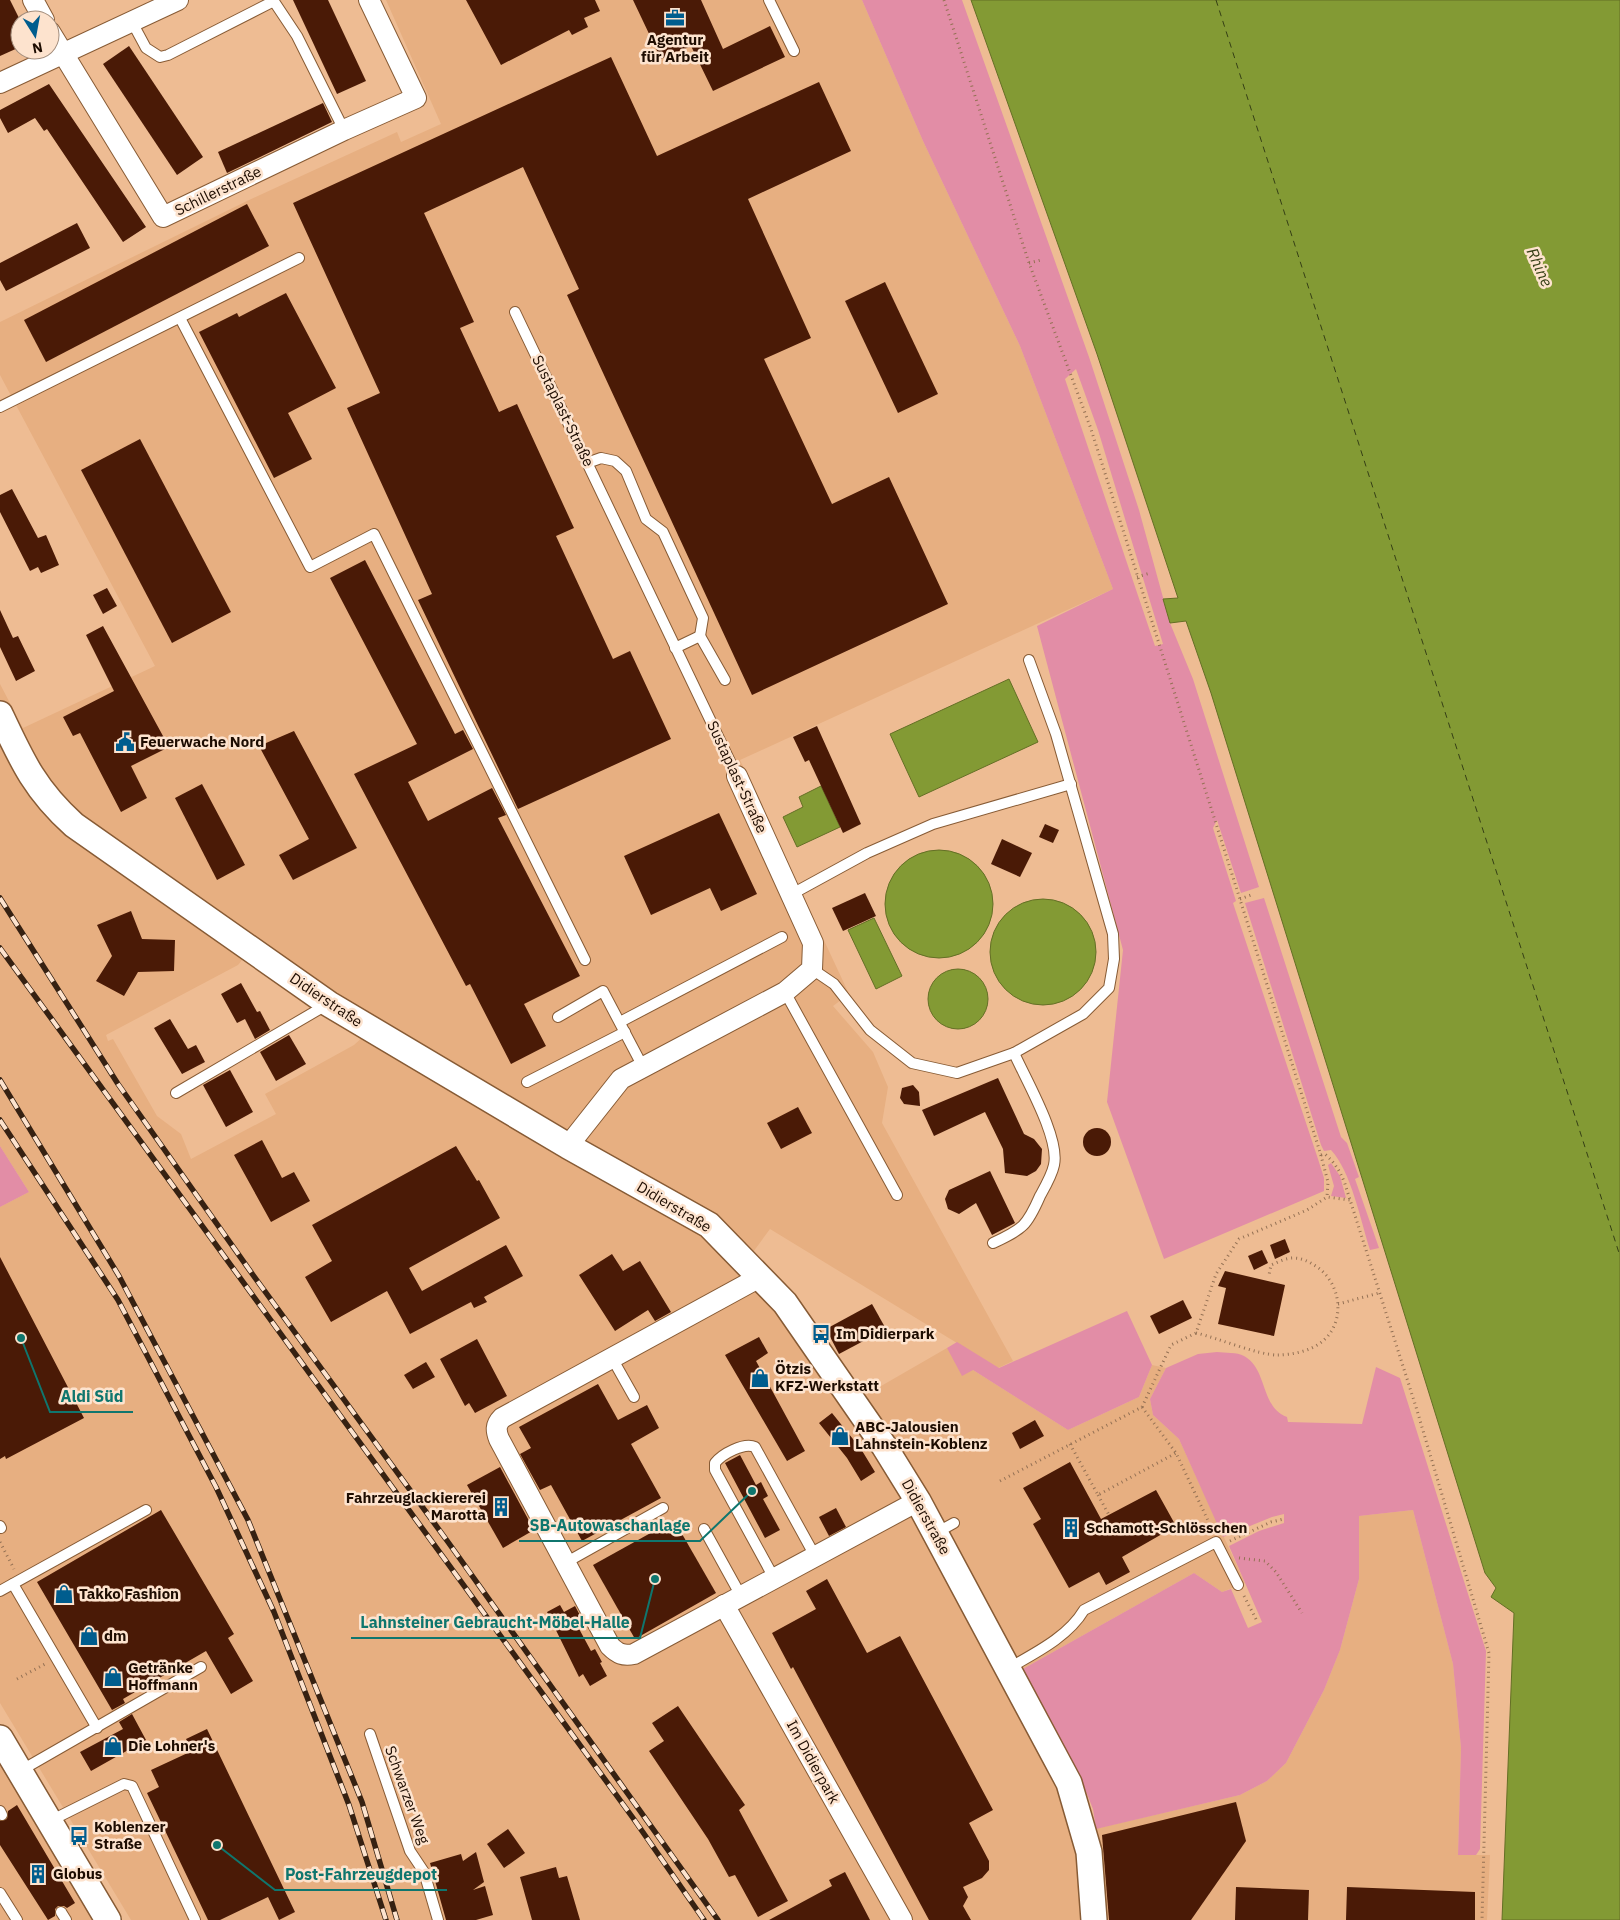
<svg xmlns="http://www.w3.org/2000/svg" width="1620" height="1920" viewBox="0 0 1620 1920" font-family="'IBM Plex Sans',sans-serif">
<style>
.built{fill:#e7af81;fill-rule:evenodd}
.green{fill:#e28da6;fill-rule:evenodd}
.water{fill:#839a34;stroke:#646f25}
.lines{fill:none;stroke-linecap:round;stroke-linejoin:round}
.ferry{stroke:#353f15;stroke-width:1;stroke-dasharray:6 5;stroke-linecap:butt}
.building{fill:#4a1a06}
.service-casing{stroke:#875b35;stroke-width:12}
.minor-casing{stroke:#875b35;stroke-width:22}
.tertiary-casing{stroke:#875b35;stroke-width:28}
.path{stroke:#947154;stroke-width:3;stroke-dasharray:1 4;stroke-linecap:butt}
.service{stroke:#fff;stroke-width:10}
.minor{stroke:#fff;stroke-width:20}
.tertiary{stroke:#fff;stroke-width:25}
.rail-casing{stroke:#362112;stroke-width:5.5}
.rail{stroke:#fde3ce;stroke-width:4;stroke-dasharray:11;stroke-linecap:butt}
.labels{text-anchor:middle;stroke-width:5;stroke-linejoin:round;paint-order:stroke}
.poi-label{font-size:15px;font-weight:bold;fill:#1d0c01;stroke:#fde3ce;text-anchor:start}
.street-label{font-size:15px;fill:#1d0c01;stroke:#fde3ce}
.water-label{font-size:16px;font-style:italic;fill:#353f15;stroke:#fde3ce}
.leader{fill:none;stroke:#0f766e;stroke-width:2}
.callout-dot{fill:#0f766e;stroke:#fde3ce;stroke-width:2}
.callout-label{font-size:16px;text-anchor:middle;font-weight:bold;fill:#0f766e;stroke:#fde3ce;stroke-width:5;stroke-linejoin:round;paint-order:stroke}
</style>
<rect width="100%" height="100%" fill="#eebc93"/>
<g class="built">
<path d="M 386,0 L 862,0 L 923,141 L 1020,346 L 1113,589 L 740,760 L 849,994 L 833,1006 L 873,1052 L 888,1087 L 882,1123 L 1013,1361 L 998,1368 L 770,1229 L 742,1267 L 765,1296 L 875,1451 L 992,1661 L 1058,1787 L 1077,1833 L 1240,1795 L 1267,1781 L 1286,1763 L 1324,1690 L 1340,1650 L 1359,1579 L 1359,1516 L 1413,1510 L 1453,1664 L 1461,1748 L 1458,1855 L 1490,1855 L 1487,1920 L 131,1920 L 0,1703 L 0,1207 L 29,1192 L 0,1146 L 0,684 L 23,728 L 155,666 L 0,375 L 0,322 L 247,201 L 397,132 L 401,142 L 441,124 ZM 258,940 L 380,1021 L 354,1045 L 265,1094 L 276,1114 L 191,1159 L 181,1134 L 157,1116 L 113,1039 L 108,1041 L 106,1035 L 238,965 Z"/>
<polygon points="947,1348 973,1370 1068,1430 1139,1397 1152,1365 1166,1368 1150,1399 1153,1415 1179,1439 1245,1583 1222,1592 1194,1573 1021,1670 862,1397"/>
<polygon points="0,1760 94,1920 0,1920"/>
</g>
<g class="green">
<path d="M 862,0 L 962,0 L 1089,357 L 1139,510 L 1170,623 L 1193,679 L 1259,887 L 1241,893 L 1217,820 L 1213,828 L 1236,901 L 1233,903 L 1318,1159 L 1324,1178 L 1324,1191 L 1164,1259 L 1107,1102 L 1123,950 L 1037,626 L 1113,589 L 1020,346 L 923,141 ZM 1076,369 L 1098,430 L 1163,644 L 1155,646 L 1065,379 Z"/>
<path d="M 1264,898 L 1341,1137 L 1347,1143 L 1359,1177 L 1355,1179 L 1379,1248 L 1370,1250 C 1361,1222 1351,1171 1331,1150 L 1324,1151 L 1321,1145 L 1245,903 Z"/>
<polygon points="0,1146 29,1192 0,1207"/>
<polygon points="1331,1163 1340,1176 1346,1198 1331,1196 1334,1186 1328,1165"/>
<polygon points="1127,1311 1152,1365 1139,1397 1068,1430 973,1370 962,1376 947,1348 957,1342 999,1368"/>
<path d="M 1217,1352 C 1225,1353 1237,1352 1244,1356 C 1268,1369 1260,1407 1287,1417 L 1288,1422 L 1362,1424 L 1376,1367 L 1400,1378 L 1486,1651 L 1480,1849 L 1476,1855 L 1458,1855 L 1461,1748 L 1453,1664 L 1413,1510 L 1359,1516 L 1359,1579 L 1340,1650 L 1324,1690 L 1286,1763 L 1267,1781 L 1240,1795 L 1096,1829 L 1093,1809 L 1087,1794 L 1021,1670 L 1194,1573 L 1222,1592 L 1231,1589 L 1248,1628 L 1262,1622 L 1229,1546 L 1259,1531 L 1284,1523 L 1284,1514 L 1272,1517 L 1223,1537 L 1179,1439 L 1153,1415 L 1150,1399 L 1166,1368 L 1198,1354 Z"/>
</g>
<g class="water">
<polygon points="971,0 1620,0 1620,1920 1502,1920 1514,1613 1491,1597 1496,1588 1485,1573 1211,693 1186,621 1170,623 1163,599 1178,598 1097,354"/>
<polygon points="1009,679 1038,742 919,797 890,734"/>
<polygon points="821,786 840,827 797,847 783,817 803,807 799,797"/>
<circle cx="939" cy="904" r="54"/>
<circle cx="1043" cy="952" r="53"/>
<polygon points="874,918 902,976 876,989 848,930"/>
<circle cx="958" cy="999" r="30"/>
</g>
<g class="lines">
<polyline class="ferry" points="1216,0 1620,1256"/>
</g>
<g class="building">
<polygon points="0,0 10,0 20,20 20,47 0,56"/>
<polygon points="293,0 328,0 366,81 337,94"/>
<polygon points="466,0 595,0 600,11 584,18 588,27 572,35 569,30 501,65"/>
<polygon points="633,0 701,0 723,49 770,26 785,57 713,91 691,46 661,59"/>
<polygon points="129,46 203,157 177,175 103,64"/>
<polygon points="611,57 657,156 819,82 851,151 748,199 811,338 764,359 832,504 889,477 948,604 752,695 567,295 579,289 523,167 424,213 474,322 460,328 499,412 517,404 574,528 556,536 613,659 630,651 671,739 518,809 418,600 432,594 347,408 380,393 293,203"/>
<polygon points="49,84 146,227 123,242 47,129 44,131 35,118 8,133 0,118 0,110"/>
<polygon points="323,103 332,122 227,173 218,152"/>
<polygon points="247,204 269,246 46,362 24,320"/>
<polygon points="77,223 90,248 6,291 0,280 0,263"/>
<polygon points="885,282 938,394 898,413 845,301"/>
<polygon points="286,293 336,388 288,413 312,459 274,478 199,332 237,313 239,317"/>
<polygon points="140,439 231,612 172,643 81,470"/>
<polygon points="12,489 38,538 46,535 59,565 41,573 38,567 30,571 0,512 0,495"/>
<polygon points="365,560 455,734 463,730 473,749 408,782 428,821 492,788 506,815 498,818 580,976 524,1004 546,1046 511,1064 470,984 466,986 354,774 417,744 330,578"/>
<polygon points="107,588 117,606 103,614 93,595"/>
<polygon points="0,610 13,638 18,636 35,671 16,681 0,647"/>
<polygon points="103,626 169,747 131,766 147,798 121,812 80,733 73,736 63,717 114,691 86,635"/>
<polygon points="817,726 861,824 843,833 809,760 805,762 793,737"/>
<polygon points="294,731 357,848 293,880 279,855 309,839 259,746"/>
<polygon points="202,784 245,865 217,880 175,798"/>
<polygon points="719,813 757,894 721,911 710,888 651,915 624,856"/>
<polygon points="1045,824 1059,830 1053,843 1039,837"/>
<polygon points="1002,839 1032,853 1020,877 991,864"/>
<polygon points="865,893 876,916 843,931 832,908"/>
<polygon points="131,911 142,939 175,940 174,971 138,972 124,996 96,981 112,956 97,925"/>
<polygon points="241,983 257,1012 260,1011 270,1030 255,1039 245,1019 237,1023 221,994"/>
<polygon points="170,1019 188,1049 196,1045 205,1062 182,1074 154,1028"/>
<polygon points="289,1035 306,1064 276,1081 260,1052"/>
<polygon points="230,1070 253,1112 226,1127 203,1085"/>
<polygon points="998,1078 1024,1134 1034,1139 1042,1149 1041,1164 1036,1171 1027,1176 1005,1173 1003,1149 985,1112 934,1136 922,1110"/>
<polygon points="913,1085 919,1092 920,1106 904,1104 900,1098 902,1088"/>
<polygon points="798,1107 812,1133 781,1149 767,1123"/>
<circle cx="1097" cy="1142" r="14"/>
<polygon points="262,1140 282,1178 294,1172 310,1201 271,1222 234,1155"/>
<polygon points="456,1146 477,1181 479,1180 500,1218 409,1268 422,1291 506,1245 523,1276 484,1297 487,1302 474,1308 471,1302 410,1334 387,1291 331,1322 305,1277 332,1261 312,1225"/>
<polygon points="990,1171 1015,1223 992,1235 976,1203 959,1214 948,1209 945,1199 949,1190"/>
<polygon points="1285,1239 1290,1252 1275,1259 1270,1245"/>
<polygon points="1262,1250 1268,1263 1254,1270 1248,1256"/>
<polygon points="612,1254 623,1271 640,1261 671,1312 655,1321 648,1310 615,1331 579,1275"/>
<polygon points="0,1257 84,1418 6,1459 5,1456 0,1459"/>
<polygon points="1225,1271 1285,1285 1274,1336 1218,1324 1226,1288 1218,1286"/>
<polygon points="1183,1300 1192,1318 1159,1334 1150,1316"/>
<polygon points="872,1304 886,1329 839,1354 826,1329"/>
<polygon points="759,1337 768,1353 756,1361 805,1451 787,1461 725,1355"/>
<polygon points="477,1339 507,1396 475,1413 469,1403 465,1406 440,1359"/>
<polygon points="426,1362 435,1377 413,1389 404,1375"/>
<polygon points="598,1384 618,1420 647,1405 659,1428 631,1444 661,1498 582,1541 551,1485 540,1490 520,1454 531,1448 519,1427"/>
<polygon points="832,1413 861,1449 875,1472 861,1481 847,1458 819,1423"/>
<polygon points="1035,1420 1044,1436 1020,1449 1012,1433"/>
<polygon points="740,1455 756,1485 761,1482 768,1496 763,1499 780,1530 765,1538 725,1463"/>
<polygon points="1070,1462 1101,1519 1156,1490 1176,1526 1122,1557 1130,1572 1106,1585 1099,1572 1069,1588 1033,1524 1041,1519 1023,1488"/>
<polygon points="500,1467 534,1530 503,1548 467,1485"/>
<polygon points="836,1508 846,1527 829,1536 819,1517"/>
<polygon points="161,1510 234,1634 228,1638 253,1681 231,1694 206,1651 123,1699 125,1703 112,1710 37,1582"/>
<polygon points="674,1520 716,1593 635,1639 593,1565"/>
<polygon points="827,1579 867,1653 900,1636 993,1810 969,1823 989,1861 989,1870 982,1878 963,1887 968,1897 963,1906 971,1920 929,1920 793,1667 791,1669 772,1633 816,1609 806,1591"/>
<polygon points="560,1605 564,1612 575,1606 583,1621 577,1625 591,1651 595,1649 602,1662 600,1663 607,1676 590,1686 583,1674 579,1677 547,1612"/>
<polygon points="678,1706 745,1805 739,1810 788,1901 758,1917 735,1875 729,1877 708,1839 649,1751 664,1741 652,1723"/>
<polygon points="132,1714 146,1740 91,1771 80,1752 123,1729 119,1722"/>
<polygon points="207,1729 295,1912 279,1920 268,1897 220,1920 208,1920 147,1793 159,1787 151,1770 192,1751 186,1739"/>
<polygon points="1236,1802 1246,1841 1191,1920 1109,1920 1102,1835"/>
<polygon points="17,1805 75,1903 67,1908 64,1906 58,1906 55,1909 55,1916 48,1920 0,1845 0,1821 7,1819 8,1811"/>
<polygon points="508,1829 525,1853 504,1868 487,1844"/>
<polygon points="476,1852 484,1882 473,1890 485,1886 493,1915 476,1920 446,1920 430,1863 461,1854 463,1861"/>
<polygon points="556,1867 559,1878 567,1876 580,1920 532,1920 520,1877"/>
<polygon points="845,1872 870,1920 769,1920 832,1886 829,1880"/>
<polygon points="1236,1887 1309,1890 1308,1920 1235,1920"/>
<polygon points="1347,1887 1475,1892 1475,1920 1346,1920"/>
</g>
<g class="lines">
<g class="service-casing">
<g id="service">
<polyline points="273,0 297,36 344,130"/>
<polyline points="769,0 794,51"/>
<polyline points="132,22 146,48 160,57 168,55 274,1"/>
<polyline points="515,312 737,776"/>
<polyline points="180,318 310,567 374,534 585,960"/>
<polyline points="0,407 299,258"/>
<polyline points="587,463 601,458 615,461 626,471 646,519 663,532 703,618 700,636"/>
<polyline points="675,648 700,636 725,680"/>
<polyline points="792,894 867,853 933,824 1071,784"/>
<polyline points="812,969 834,984 870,1030 912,1063 957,1073 1014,1053 1083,1014 1109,988 1114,959 1113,934 1056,734 1029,660"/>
<polyline points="785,992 897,1195"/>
<polyline points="558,1017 603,991 643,1067"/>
<polyline points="620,1022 782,937"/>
<polyline points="527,1082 625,1032"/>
<polyline points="176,1093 328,1004"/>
<path d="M 993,1243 C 1023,1229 1027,1226 1040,1196 C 1045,1187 1052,1175 1054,1165 C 1060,1138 1026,1080 1014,1053"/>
<polyline points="612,1358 634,1397"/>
<polyline points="0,1526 1,1528"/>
<polyline points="704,1529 741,1596"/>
<polyline points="936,1533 954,1523"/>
<polyline points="565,1563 663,1508"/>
<path d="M 774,1578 L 715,1470 L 715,1463 C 722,1454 744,1442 755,1447 L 815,1556"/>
<polyline points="13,1584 97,1728"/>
<polyline points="0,1591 146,1510"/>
<path d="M 1009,1668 C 1035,1653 1068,1637 1084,1610 L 1216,1542 L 1238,1585"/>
<polyline points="370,1734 410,1851 424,1872 438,1920"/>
<polyline points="20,1771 201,1667"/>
<polyline points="0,1811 2,1815"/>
<polyline points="50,1821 124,1784 132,1786 195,1920"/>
<polyline points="0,1893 17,1920"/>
<polyline points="61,1912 66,1920"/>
</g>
</g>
<g class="minor-casing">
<g id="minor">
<polyline points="33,0 44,20"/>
<polyline points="50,32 163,217 344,130 416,98 369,0"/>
<polyline points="0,83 178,0"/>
<polyline points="568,1146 621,1079 785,992 812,969 813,943 737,776"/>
<path d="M 760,1277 L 502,1418 C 495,1425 496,1431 499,1439 L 610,1646 C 618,1654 623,1656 634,1654 L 918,1501"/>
<polyline points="724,1605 902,1920"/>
</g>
</g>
<g class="tertiary-casing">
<g id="tertiary">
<path d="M 0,714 C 22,761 35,790 74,825 L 329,1004 L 568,1146 L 709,1225 L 785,1303 L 884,1446 L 918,1501 L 1069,1783 L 1089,1852 L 1094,1920"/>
<polyline points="0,1738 108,1920"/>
</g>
</g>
<g class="path">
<polyline points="944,0 1029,263 1091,429 1320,1152 1328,1182 1327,1197"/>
<polyline points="1029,263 1041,260"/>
<polyline points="1137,577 1150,573"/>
<polyline points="1240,899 1251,895"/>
<path d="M 1321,1155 L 1325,1154 C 1335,1163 1340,1171 1345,1184 L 1416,1407 L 1489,1653 L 1482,1920"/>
<polyline points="1338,1304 1379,1293"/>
<path d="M 1196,1333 C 1218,1338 1258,1355 1277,1355 C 1292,1355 1312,1351 1324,1340 C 1347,1319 1340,1280 1314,1265 C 1308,1261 1301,1258 1293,1258 C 1286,1258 1278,1262 1271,1265 L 1269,1275"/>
<polyline points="1142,1407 1176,1453 1212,1529"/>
<polyline points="1070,1444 1098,1495 1176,1453"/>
<polyline points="1000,1481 1142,1407 1171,1345 1196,1333 1216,1274 1239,1239 1307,1210 1327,1197 1350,1200"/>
<polyline points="1098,1495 1109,1515"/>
<polyline points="1230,1541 1271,1522 1284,1519"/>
<polyline points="0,1542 14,1569"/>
<polyline points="1239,1558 1265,1561 1276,1572 1302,1613"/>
<polyline points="1244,1596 1257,1621"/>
<polyline points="17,1679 45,1664"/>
</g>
<use href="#service" class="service"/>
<use href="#minor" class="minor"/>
<use href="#tertiary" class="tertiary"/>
<g class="rail-casing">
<g id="rail">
<polyline points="0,898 118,1084 253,1275 448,1542 718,1920"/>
<polyline points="0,948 633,1818 704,1920"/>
<polyline points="0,1080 119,1276 248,1520 362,1802 397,1920"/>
<polyline points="0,1120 118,1300 216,1487 274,1612 349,1805 386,1920"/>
</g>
</g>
<use href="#rail" class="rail"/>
</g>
<defs>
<g id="office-bare" transform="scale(1.5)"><path d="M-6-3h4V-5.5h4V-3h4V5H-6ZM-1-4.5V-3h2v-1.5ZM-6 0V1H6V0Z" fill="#005d8e" stroke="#fde3ce" stroke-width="2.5" paint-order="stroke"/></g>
<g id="civic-bare" transform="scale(1.5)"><path d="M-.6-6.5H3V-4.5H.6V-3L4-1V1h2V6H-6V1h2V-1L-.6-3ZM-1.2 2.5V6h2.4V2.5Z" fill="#005d8e" stroke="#fde3ce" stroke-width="2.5" paint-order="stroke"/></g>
<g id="bus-bare" transform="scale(1.5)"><path d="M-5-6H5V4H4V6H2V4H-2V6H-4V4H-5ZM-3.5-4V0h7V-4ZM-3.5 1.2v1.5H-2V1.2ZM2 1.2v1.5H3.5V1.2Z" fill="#005d8e" stroke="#fde3ce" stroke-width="2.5" paint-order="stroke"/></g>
<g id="shop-bare" transform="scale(1.5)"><path d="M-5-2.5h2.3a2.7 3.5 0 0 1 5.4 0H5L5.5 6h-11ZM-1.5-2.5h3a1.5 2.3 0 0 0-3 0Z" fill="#005d8e" stroke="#fde3ce" stroke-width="2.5" paint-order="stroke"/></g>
<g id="building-bare" transform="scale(1.5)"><path d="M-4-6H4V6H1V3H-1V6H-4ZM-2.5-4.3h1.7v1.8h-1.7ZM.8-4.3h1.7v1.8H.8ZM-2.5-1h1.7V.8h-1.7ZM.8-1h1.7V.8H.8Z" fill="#005d8e" stroke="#fde3ce" stroke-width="2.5" paint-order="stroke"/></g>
</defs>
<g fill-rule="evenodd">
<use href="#office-bare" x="675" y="18"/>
<use href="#civic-bare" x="125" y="742"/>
<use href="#bus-bare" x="821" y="1334"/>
<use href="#shop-bare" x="760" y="1378"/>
<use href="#shop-bare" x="840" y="1436"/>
<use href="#building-bare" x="501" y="1507"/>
<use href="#building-bare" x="1071" y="1528"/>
<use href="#shop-bare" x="64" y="1594"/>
<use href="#shop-bare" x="89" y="1636"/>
<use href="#shop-bare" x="113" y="1677"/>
<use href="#shop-bare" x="113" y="1746"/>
<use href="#bus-bare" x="79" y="1836"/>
<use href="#building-bare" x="38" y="1874"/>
</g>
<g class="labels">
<g class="poi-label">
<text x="675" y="45" text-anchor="middle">Agentur<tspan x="675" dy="17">für Arbeit</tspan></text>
<text x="140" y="747">Feuerwache Nord</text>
<text x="836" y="1339">Im Didierpark</text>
<text x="775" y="1374">Ötzis<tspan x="775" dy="17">KFZ-Werkstatt</tspan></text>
<text x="855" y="1432">ABC-Jalousien<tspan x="855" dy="17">Lahnstein-Koblenz</tspan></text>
<text x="486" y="1503" text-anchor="end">Fahrzeuglackiererei<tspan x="486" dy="17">Marotta</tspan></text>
<text x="1086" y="1533">Schamott-Schlösschen</text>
<text x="79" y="1599">Takko Fashion</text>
<text x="104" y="1641">dm</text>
<text x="128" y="1673">Getränke<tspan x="128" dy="17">Hoffmann</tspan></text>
<text x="128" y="1751">Die Lohner's</text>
<text x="94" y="1832">Koblenzer<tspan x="94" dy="17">Straße</tspan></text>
<text x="53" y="1879">Globus</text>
</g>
<g class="street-label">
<text transform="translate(218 191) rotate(-26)" y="5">Schillerstraße</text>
<text transform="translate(563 411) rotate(64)" y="5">Sustaplast-Straße</text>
<text transform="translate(737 777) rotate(65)" y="5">Sustaplast-Straße</text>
<text transform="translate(326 1000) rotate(34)" y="5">Didierstraße</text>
<text transform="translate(674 1207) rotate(31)" y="5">Didierstraße</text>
<text transform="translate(926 1517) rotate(61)" y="5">Didierstraße</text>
<text transform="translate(813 1762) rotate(61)" y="5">Im Didierpark</text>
<text transform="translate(407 1795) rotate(70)" y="5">Schwarzer Weg</text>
</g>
<g class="water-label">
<text transform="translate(1540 267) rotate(66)" y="6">Rhine</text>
</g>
</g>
<path class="leader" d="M21 1338L50 1412H133M752 1491L700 1541H519M655 1579L640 1638H351M217 1845L275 1890H447"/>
<g class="callout-dot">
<circle cx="21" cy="1338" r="5"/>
<circle cx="752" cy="1491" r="5"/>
<circle cx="655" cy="1579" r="5"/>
<circle cx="217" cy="1845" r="5"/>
</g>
<g class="callout-label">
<text x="92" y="1402">Aldi Süd</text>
<text x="610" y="1531">SB-Autowaschanlage</text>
<text x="495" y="1628">Lahnsteiner Gebraucht-Möbel-Halle</text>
<text x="361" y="1880">Post-Fahrzeugdepot</text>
</g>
<g transform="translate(35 35) rotate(169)"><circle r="24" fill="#fde3ce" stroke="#a38d7c"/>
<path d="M0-4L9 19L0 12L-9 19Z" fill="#005d8e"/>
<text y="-8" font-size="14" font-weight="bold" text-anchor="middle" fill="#1d0c01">N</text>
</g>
</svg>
